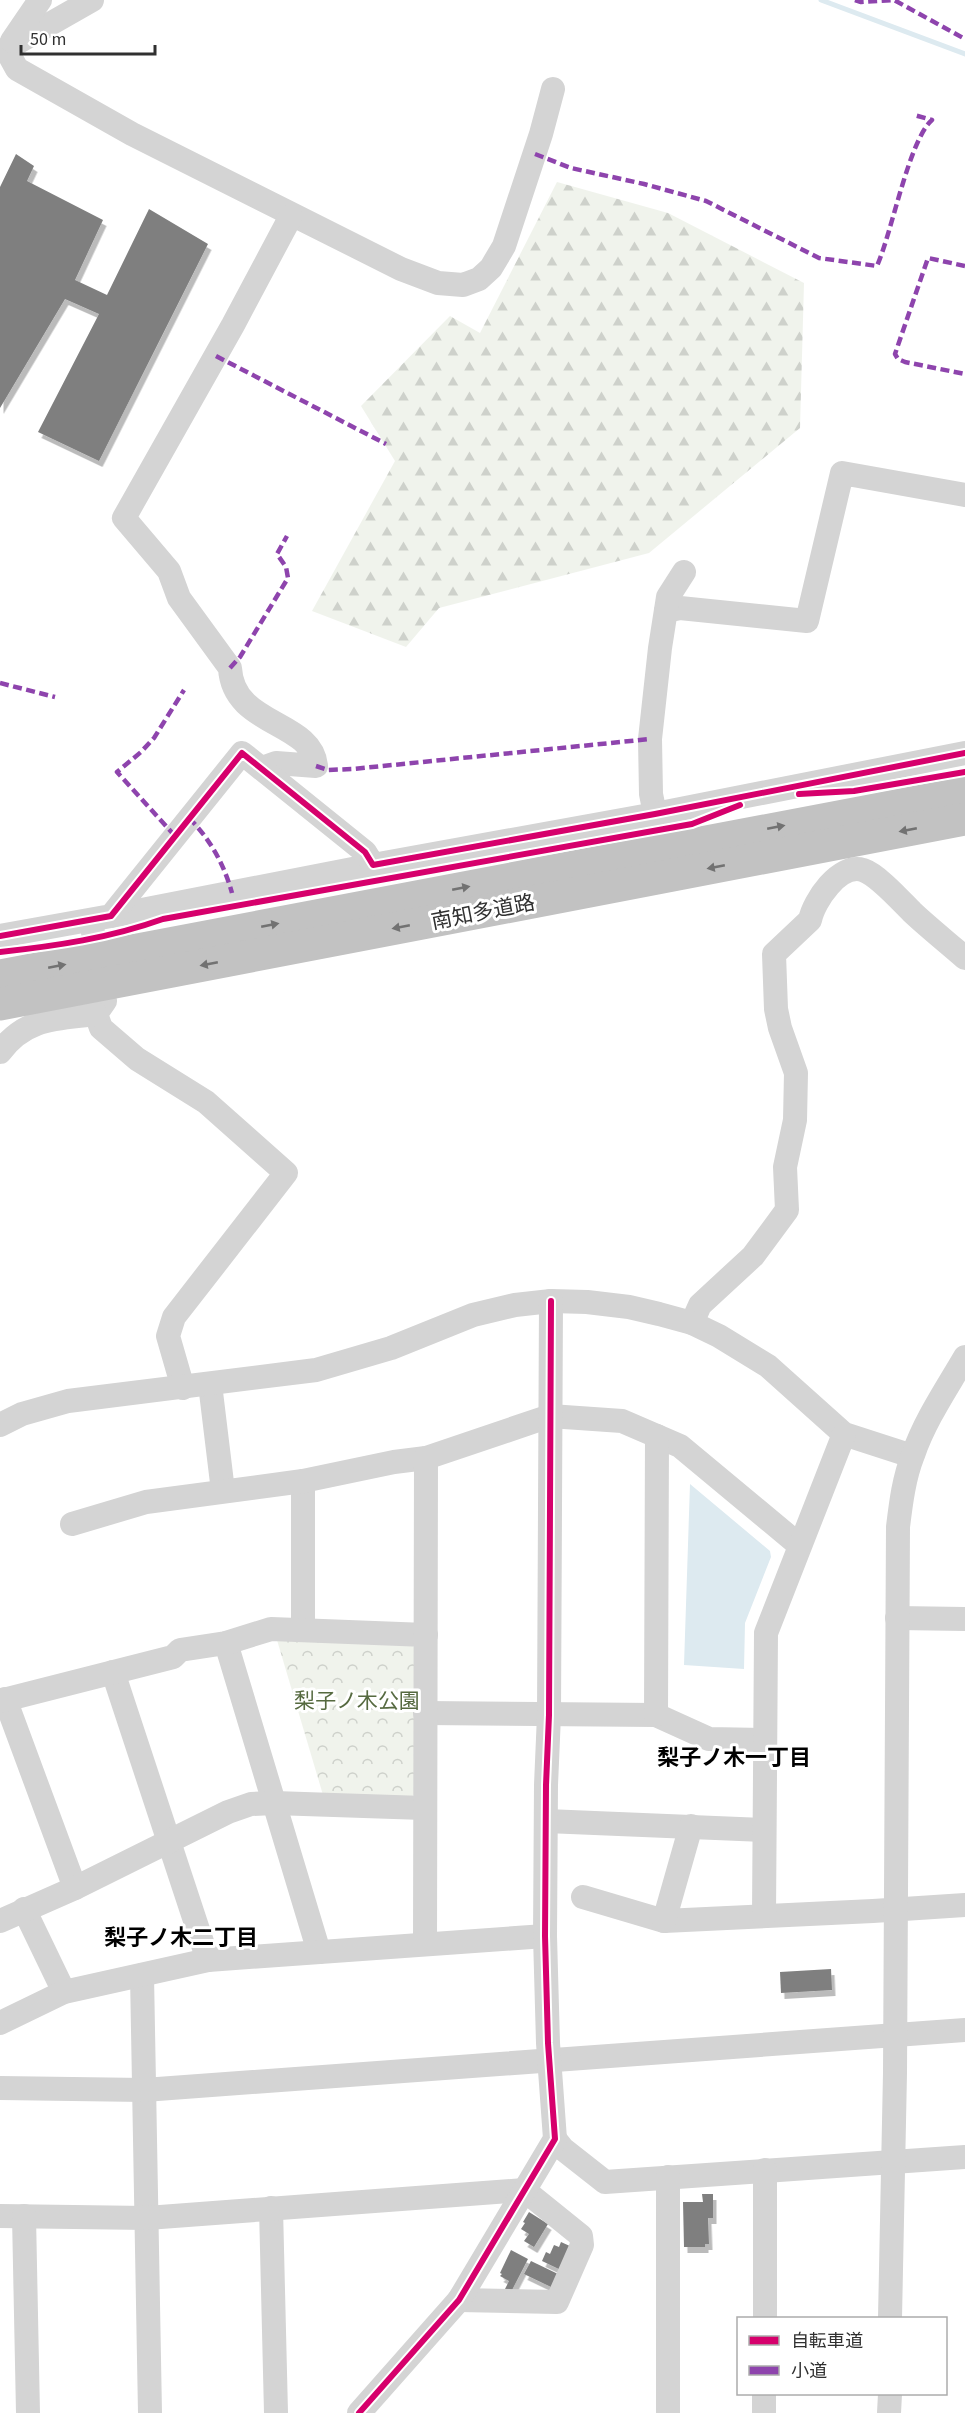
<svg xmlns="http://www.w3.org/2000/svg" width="965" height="2413" viewBox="0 0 965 2413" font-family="'Source Sans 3','Noto Sans JP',sans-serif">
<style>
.forest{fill:url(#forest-firs)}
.park{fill:url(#park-crowns)}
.water{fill:#ddeaf0}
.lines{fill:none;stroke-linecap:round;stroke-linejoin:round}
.stream{stroke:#ddeaf0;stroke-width:5}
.building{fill:#7f7f7f;filter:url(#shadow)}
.minor-tunnel{stroke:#d6d6d6;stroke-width:24;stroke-dasharray:24 12;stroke-linecap:butt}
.minor{stroke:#d4d4d4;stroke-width:24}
.highway{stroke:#c2c2c2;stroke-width:33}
.quiet{stroke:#8e44ad;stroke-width:4.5;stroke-dasharray:9 4.5;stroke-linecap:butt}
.cycleway-casing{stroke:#fff;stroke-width:10}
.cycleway{stroke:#d6006c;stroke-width:6}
.oneway{fill:#727272}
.labels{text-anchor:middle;stroke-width:6;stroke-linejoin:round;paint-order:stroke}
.street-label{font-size:21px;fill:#303030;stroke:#fff}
.park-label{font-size:21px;fill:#566a40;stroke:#fff}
.neighbourhood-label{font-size:22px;font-weight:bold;fill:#000;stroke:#fff}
</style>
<defs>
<pattern id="forest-firs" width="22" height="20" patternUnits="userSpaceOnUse" patternTransform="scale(1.5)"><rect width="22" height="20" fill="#f0f3ec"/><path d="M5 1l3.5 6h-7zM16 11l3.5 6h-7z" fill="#ced1cb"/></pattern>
<pattern id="park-crowns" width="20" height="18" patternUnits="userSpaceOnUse" patternTransform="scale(1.5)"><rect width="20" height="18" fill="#f0f3ec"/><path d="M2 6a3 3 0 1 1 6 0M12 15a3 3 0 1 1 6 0" fill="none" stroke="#ced1cb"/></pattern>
<filter id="shadow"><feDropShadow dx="3.5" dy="6" stdDeviation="0" flood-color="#0004"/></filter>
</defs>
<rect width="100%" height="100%" fill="#fff"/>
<polygon class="forest" points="557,182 668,213 804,283 800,428 649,553 439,608 406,647 312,611 395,461 361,406 450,316 480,333"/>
<polygon class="park" points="277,1640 410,1642 416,1650 416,1792 411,1798 323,1795"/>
<polygon class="water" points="690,1484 770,1551 771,1557 745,1623 744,1669 684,1665"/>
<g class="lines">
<polyline class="stream" points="821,0 965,54"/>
</g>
<g class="building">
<polygon points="16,154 34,166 27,181 103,220 75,280 107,295 149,209 208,244 99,461 38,432 99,314 65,299 0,408 0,187"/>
<polygon points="831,1969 832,1990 781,1993 780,1972"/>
<polygon points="702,2194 713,2194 713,2218 708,2218 709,2244 705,2244 705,2247 684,2247 683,2202 703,2202"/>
<polygon points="529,2212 548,2224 534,2247 524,2241 529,2234 521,2229 525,2223 523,2222"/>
<polygon points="561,2242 572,2247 561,2270 542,2261 546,2252 550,2254 554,2245 559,2247"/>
<polygon points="511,2250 528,2259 511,2292 505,2289 509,2281 500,2276 502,2274 500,2273"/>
<polygon points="531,2261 558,2274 551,2287 524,2274"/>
</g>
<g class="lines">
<polyline class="minor-tunnel" points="91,921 100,972"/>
<g class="minor">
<polyline points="92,0 6,49 17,69 132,134 401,269 438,283 463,285 479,279 491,268 504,246 541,134 553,89"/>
<polyline points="12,41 40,0"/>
<polyline points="666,611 680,608 807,621 842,473 965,495"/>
<path d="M 262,768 L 276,763 L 316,766 C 312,720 233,727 230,668 L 179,598 L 169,571 L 124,518 L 233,325 L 291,216"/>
<polyline points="655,814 651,794 650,739 660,648 668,597 684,572"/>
<polyline points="111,916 373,865"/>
<polyline points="0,936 111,916 242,753 365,852 373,865 655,814 965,753"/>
<polyline points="105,1001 96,1014 101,1028 137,1059 206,1102 286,1173 174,1317 168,1336 183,1388"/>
<path d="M 0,1052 C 26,1017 57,1019 96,1014"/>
<path d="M 692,1323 L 700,1305 L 753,1256 L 787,1210 L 785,1167 L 795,1120 L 796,1073 L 780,1028 L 776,1009 L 774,954 L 810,920 C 814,901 839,863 863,870 C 878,875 901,901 912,912 C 929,928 948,943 965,958"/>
<polyline points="210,1384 223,1491"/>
<polyline points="0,1425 22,1414 68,1401 316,1370 391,1348 473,1315 515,1305 551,1301 587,1302 629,1307 659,1314 692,1323 719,1336 768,1366 844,1434 912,1456"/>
<polyline points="303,1481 303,1630"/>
<polyline points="72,1524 146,1502 303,1481 394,1462 426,1458 550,1416 622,1421 680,1446 799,1545"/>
<polyline points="897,1618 965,1619"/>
<polyline points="226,1643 319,1952"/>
<polyline points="113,1672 208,1960"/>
<polyline points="5,1699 75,1888"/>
<polyline points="0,1701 173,1657 180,1650 226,1643 271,1629 426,1635"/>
<polyline points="425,1713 656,1715 709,1739 765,1740"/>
<polyline points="656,1715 657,1436"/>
<polyline points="546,1821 764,1830"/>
<polyline points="583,1897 664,1921 873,1911 965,1905"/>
<polyline points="24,1909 64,1992"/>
<polyline points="764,1916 766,1633 844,1434"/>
<polyline points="0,1921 75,1888 228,1812 251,1804 274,1803 424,1808"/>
<polyline points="664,1921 691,1826"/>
<polyline points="425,1944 426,1458"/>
<polyline points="142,1975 150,2413"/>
<polyline points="0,2023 64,1992 208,1960 545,1936"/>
<polyline points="0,2088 144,2090 965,2030"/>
<polyline points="555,2139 563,2149 605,2182 965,2157"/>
<polyline points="765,2170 765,2318"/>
<polyline points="668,2177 668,2413"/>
<polyline points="271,2208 276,2413"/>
<polyline points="0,2216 147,2218 524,2190 581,2236 582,2245 557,2302 459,2300"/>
<polyline points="24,2216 28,2413"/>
<path d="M 890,2318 L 895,2073 L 898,1527 C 901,1502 904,1478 913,1455 C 925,1420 947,1388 965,1357"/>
<polyline points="359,2413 459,2300 555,2139 548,2043 545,1936 546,1785 549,1715 551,1301"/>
<polyline points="764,2413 764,2394"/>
<polyline points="889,2413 890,2394"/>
</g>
<g class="highway">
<polyline points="0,976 965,793"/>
<polyline points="0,1004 965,819"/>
</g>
<g class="quiet">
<polyline points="855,0 861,2 894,0 965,39"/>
<path d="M 535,154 L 571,168 L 644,184 L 706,201 L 819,258 L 877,266 C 892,232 909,140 932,120 L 914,115"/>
<polyline points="965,266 928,258 895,354 898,359 905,362 965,374"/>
<polyline points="216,356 386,444"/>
<polyline points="230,668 240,657 288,578 286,567 277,554 287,536"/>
<polyline points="0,683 55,697"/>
<polyline points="316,766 328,770 353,769 650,739"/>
<path d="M 189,818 C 210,839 224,864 232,893"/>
<polyline points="175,836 117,772 141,752 154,738 184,690"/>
</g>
<g class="cycleway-casing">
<g id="cycleway">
<polyline points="799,794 854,791 965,772"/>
<polyline points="0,936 111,916 242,753 365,852 373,865 655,814 965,753"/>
<path d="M 0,952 C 56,946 110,938 163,919 L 692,824 L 740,805"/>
<polyline points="359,2413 459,2300 555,2139 548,2043 545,1936 546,1785 549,1715 551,1301"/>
</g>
</g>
<use href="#cycleway" class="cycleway"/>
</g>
<defs><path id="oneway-solid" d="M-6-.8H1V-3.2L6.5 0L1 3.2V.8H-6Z" transform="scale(1.5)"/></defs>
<g class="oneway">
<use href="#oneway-solid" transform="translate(776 827) rotate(-11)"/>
<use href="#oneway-solid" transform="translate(908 830) rotate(169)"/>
<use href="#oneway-solid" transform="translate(716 867) rotate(169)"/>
<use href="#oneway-solid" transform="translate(461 888) rotate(-11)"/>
<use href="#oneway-solid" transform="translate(270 925) rotate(-11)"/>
<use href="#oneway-solid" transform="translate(401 927) rotate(169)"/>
<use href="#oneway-solid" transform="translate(209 964) rotate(169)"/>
<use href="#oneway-solid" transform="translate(57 966) rotate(-11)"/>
</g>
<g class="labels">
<g class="street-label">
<text transform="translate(483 912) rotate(-11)" y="7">南知多道路</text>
</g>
<g class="park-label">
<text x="357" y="1708">梨子ノ木公園</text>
</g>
<g class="neighbourhood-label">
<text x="734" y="1765">梨子ノ木一丁目</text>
<text x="181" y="1945">梨子ノ木二丁目</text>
</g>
</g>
<rect x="737" y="2317" width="210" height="78" fill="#ffffff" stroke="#acacac" stroke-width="1.5"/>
<rect x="749" y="2336" width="30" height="9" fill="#d6006c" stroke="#acacac" stroke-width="1.5"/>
<text x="791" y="2347" font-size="18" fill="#303030">自転車道</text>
<rect x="749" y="2366" width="30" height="9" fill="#8e44ad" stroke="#acacac" stroke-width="1.5"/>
<text x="791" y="2377" font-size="18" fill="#303030">小道</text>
<path d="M21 45v9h134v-9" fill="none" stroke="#303030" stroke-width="3"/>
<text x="30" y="45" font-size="18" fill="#303030" stroke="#ffffff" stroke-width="4.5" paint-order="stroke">50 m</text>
</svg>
